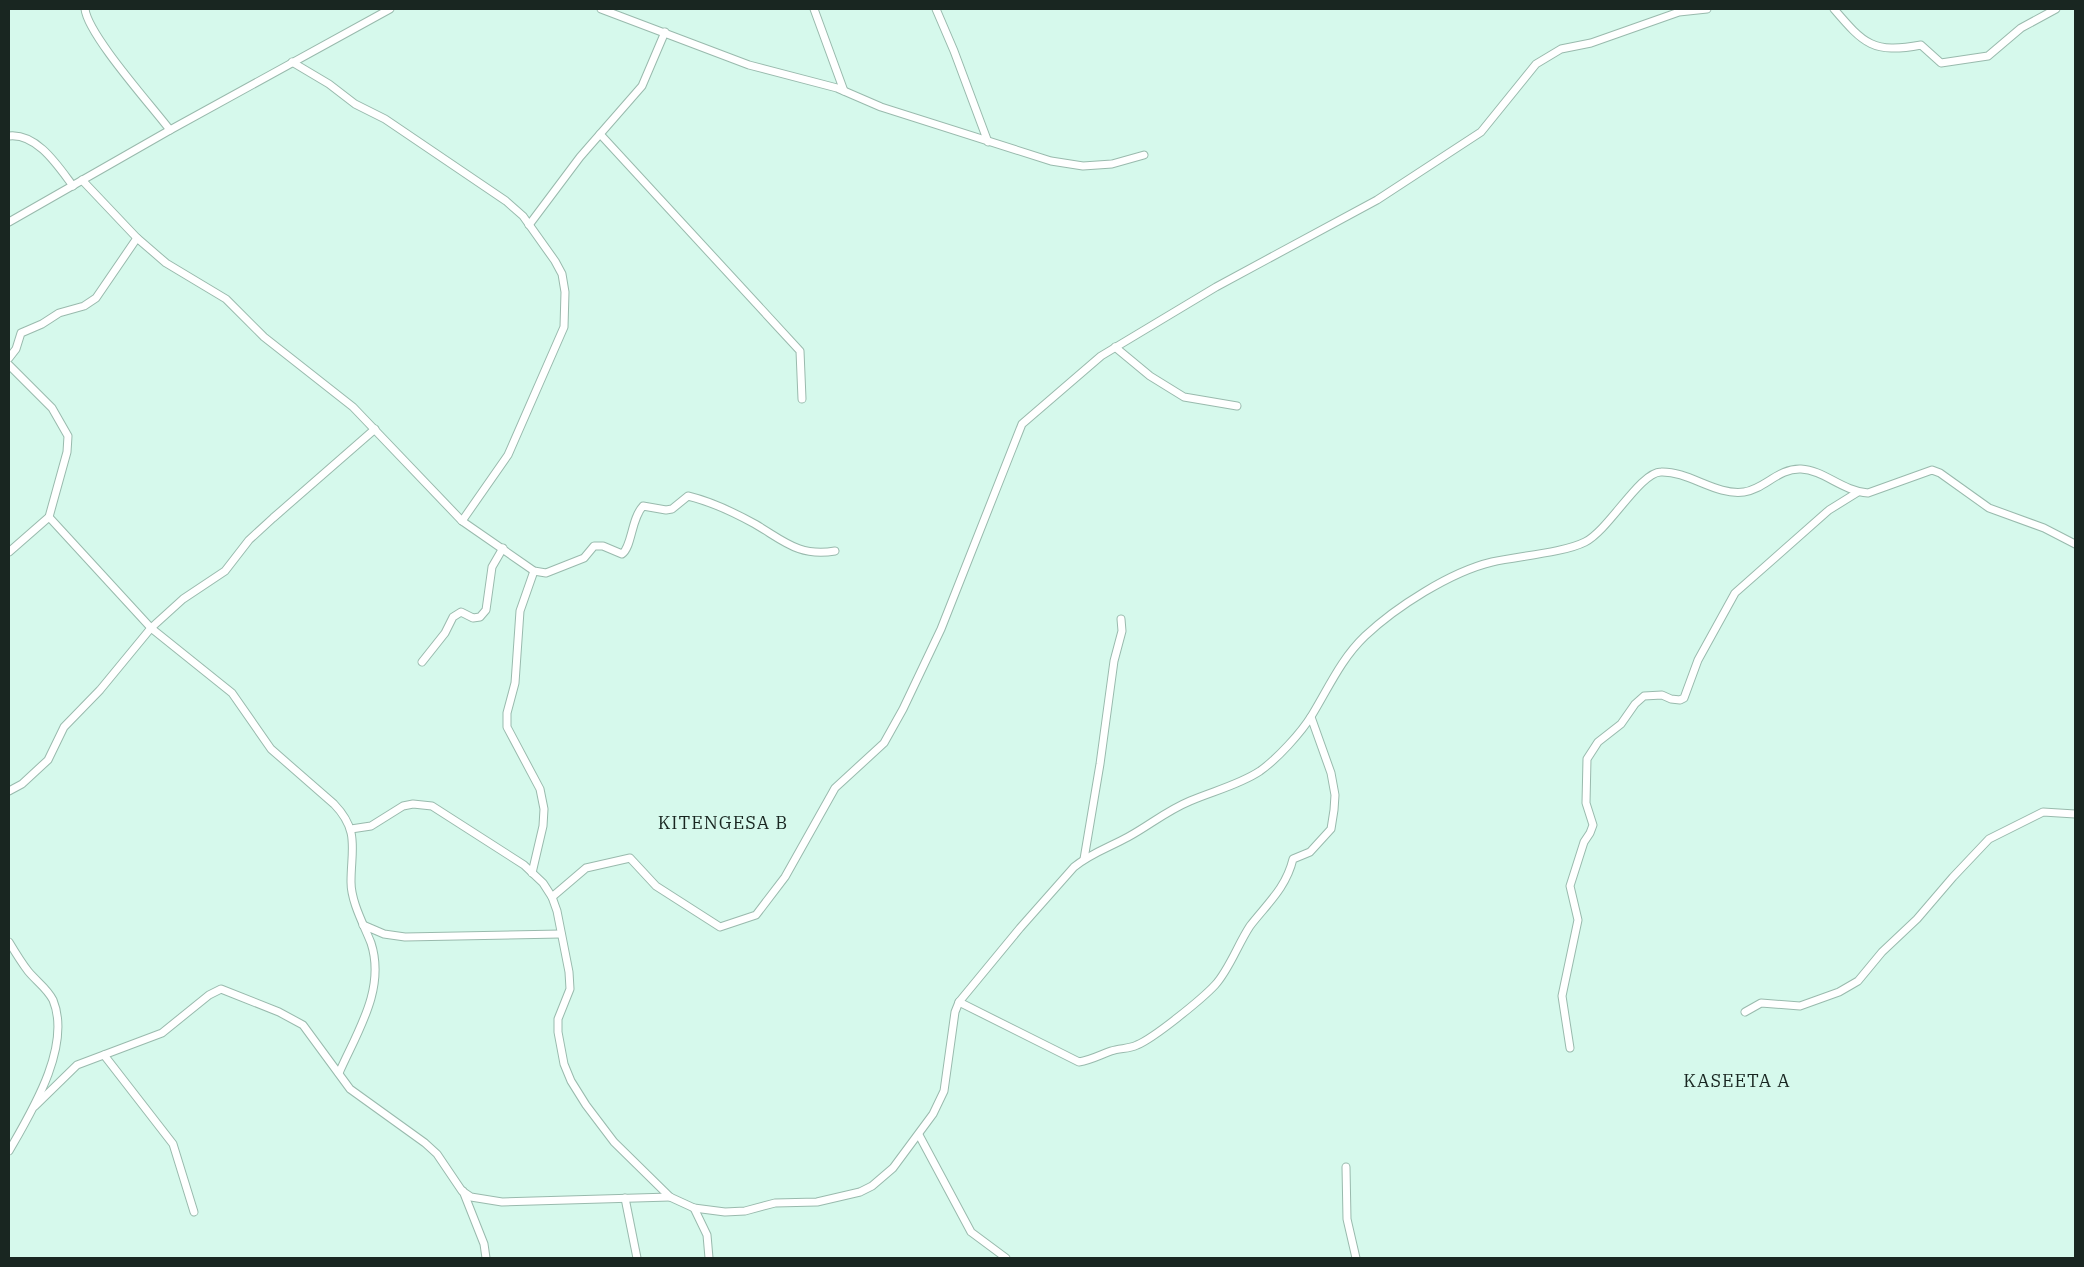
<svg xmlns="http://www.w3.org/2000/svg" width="2084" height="1267" viewBox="0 0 2084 1267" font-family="'IBM Plex Serif',serif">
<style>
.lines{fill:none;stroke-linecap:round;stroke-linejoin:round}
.street-casing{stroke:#99baad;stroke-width:9}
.street{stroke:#fff;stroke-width:7}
.labels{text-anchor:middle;stroke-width:5;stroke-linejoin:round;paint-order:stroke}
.quarter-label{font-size:18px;letter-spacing:1px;fill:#192621;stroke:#d6f9ec}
</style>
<rect width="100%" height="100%" fill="#d6f9ec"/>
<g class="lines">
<g class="street-casing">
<g id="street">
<path d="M 85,9 C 88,35 151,105 170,130"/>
<polyline points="601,9 749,65 837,88 881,107 1051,161 1083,166 1112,164 1144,155"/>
<polyline points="814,9 844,91"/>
<polyline points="936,9 954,51 988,142"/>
<path d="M 1834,9 C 1864,44 1873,54 1921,45 L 1941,63 L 1988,56 L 2021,28 L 2056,9"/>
<polyline points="292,62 329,84 355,104 385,119 506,201 523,216 555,261 562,274 565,292 564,327 508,455 462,521"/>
<polyline points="600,134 800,351 802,399"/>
<path d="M 9,136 C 37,133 58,166 73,186"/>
<path d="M 82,180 L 137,238 L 166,263 L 226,299 L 264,337 L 353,407 L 462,521 L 534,571 L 546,573 L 584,558 L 594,546 L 603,546 L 622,554 C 632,547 631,519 643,506 L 666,510 L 672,509 L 688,496 C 709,501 735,513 755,524 C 784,541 799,557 835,551"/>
<polyline points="9,222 170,130 390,9"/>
<polyline points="529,225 580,157 642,86 665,32"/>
<polyline points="1115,347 1150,376 1184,397 1237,406"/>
<polyline points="9,358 16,349 21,333 42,324 59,313 84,306 96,298 137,238"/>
<polyline points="9,365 52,408 68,436 67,452 49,517 9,552"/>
<path d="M 49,517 L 151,628 L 232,693 L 271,749 L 334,804 C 360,831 351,849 351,882 C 351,902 364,925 371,943 C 386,989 357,1032 339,1073"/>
<polyline points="422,662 445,633 453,617 461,612 473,618 480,617 486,610 492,567 503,548"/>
<polyline points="9,791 22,784 48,760 64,727 100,690 151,628 183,599 225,571 249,540 273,518 375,429"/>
<path d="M 351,829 L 371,826 L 403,806 L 413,804 L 432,806 L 524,865 L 543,883 L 552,897 L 557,911 L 569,972 L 570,989 L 558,1019 L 558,1032 L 564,1064 L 571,1081 L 586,1105 L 614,1142 L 670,1197 L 694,1208 L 725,1212 L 745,1211 L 775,1203 L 817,1202 L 860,1192 L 872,1186 L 893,1168 L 933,1114 L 944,1091 L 955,1012 L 959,1002 L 1020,928 L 1074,867 C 1091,853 1110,847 1128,837 C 1150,825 1166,811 1190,801 C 1213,791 1239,785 1260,771 C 1277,759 1301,733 1312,715 C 1329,687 1341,659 1365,636 C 1396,607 1450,572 1492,562 C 1518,556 1563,553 1585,542 C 1609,530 1640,472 1661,472 C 1689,471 1716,496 1744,492 C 1765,489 1778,468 1801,469 C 1824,470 1842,491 1868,493 L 1932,470 L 1940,473 L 1989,508 L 2044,528 L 2075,544"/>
<polyline points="1084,859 1100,764 1114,661 1122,631 1121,619"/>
<polyline points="532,873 543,826 544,809 540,789 507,727 507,713 515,683 520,611 534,571"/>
<polyline points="552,897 586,868 630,858 656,886 720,927 756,915 785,877 835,788 884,743 903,709 941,629 1022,424 1101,356 1216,287 1377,200 1481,132 1536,64 1561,49 1591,43 1679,12 1707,9"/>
<polyline points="363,925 384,934 405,937 561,934"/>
<path d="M 9,942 C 15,952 21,962 28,971 C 36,981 47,988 53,1000 C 72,1046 32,1111 9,1151"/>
<path d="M 959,1002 L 1079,1062 C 1091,1060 1100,1055 1111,1051 C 1120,1048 1129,1049 1137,1045 C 1154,1038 1202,999 1215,985 C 1229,970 1238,944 1250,926 C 1267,904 1286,888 1293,859 L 1310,852 L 1331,829 L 1334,810 L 1335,795 L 1331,773 L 1311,717"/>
<polyline points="1745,1012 1761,1003 1800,1006 1839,992 1858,981 1882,952 1917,919 1953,877 1989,839 2043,812 2075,814"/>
<polyline points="1570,1048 1562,996 1578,920 1570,886 1584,842 1590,833 1593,825 1586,803 1587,759 1598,742 1621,724 1635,704 1644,696 1662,695 1671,699 1680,700 1684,698 1698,660 1735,593 1829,510 1858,492"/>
<polyline points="104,1055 173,1144 194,1212"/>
<polyline points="35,1106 77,1065 162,1033 209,995 221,989 279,1012 303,1025 350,1089 425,1143 437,1154 462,1191 471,1197 502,1202 670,1197"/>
<polyline points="919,1135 971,1232 1006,1258"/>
<polyline points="1346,1167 1347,1219 1356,1258"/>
<polyline points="463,1191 484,1244 486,1258"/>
<polyline points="625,1198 637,1258"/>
<polyline points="694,1208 707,1235 709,1258"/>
</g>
</g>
<use href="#street" class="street"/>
</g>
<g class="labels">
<g class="quarter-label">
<text x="723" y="829">KITENGESA B</text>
<text x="1737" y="1087">KASEETA A</text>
</g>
</g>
<rect width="2084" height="1267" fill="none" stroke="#192621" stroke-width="20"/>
</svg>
